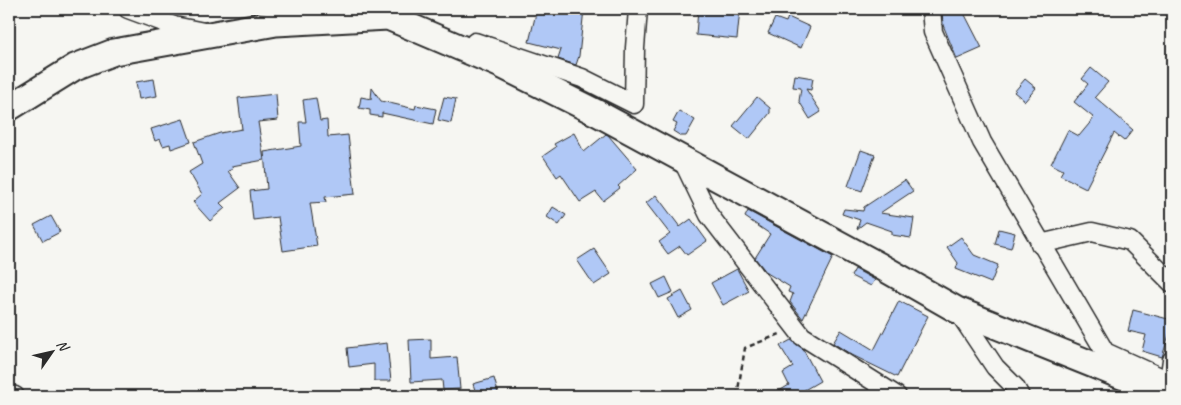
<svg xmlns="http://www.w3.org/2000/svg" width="1181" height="405" viewBox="0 0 1181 405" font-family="Caveat,sans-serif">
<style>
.building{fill:#b0c8f6;stroke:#2b2b2b}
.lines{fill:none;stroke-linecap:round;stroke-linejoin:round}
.street-casing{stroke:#2b2b2b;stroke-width:21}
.secondary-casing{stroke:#2b2b2b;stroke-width:29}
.path{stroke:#2b2b2b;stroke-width:2.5;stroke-dasharray:5 4;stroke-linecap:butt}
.street{stroke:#f6f6f2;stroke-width:18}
.secondary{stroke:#f6f6f2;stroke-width:25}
</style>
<rect width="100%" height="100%" fill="#f6f6f2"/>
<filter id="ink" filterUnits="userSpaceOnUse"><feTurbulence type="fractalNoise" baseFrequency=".02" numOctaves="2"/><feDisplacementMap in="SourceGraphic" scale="10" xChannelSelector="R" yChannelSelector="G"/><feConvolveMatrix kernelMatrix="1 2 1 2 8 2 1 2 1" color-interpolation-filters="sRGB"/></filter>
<g filter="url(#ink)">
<g class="building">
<polygon points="537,9 584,9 579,56 576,65 558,59 561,50 529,42"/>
<polygon points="698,9 740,9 737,39 696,35"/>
<polygon points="942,9 962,9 982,48 957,59 943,25"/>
<polygon points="788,17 810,27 801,48 768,33 775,18 786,22"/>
<polygon points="1091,68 1108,82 1095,97 1133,130 1124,141 1114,133 1086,188 1060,175 1063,170 1051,164 1068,130 1079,136 1094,118 1074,102 1088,84 1082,79"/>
<polygon points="795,75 813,78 811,90 806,89 821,112 810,119 799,101 801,88 793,87"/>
<polygon points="154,79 157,96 139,99 136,82"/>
<polygon points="1025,79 1036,88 1025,101 1014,92"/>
<polygon points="372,88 381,101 415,109 416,105 436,109 433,124 382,113 382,117 370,115 370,110 359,108 361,97 371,99"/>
<polygon points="276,94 278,120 258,122 264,160 232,166 233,169 228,171 240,188 220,203 225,208 210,221 193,202 202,194 189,172 202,164 194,142 220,133 242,129 238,98"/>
<polygon points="444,97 456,99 451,123 438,120"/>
<polygon points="757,97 770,108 770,113 749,139 733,126"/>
<polygon points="316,98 320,121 327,120 328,137 348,135 355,194 325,197 326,202 310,203 317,246 283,251 278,217 253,220 250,191 267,189 264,152 301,146 299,122 306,122 303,100"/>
<polygon points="679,111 695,120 686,136 681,136 673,131 677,124 673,122"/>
<polygon points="183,119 191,142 171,149 170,144 163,146 160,139 155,141 151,129"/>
<polygon points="574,133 584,152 606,134 608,135 637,169 618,186 620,188 603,201 596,192 580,202 561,174 557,177 543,156 556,147 554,144"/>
<polygon points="861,150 875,155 862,191 848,186"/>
<polygon points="905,180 913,191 880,213 914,218 911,238 892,235 892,231 866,222 857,229 860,220 842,214 844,209 863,211 864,207"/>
<polygon points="656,195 680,227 691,219 707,241 687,255 680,246 668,254 659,242 670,234 646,203"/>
<polygon points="553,207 566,215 559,225 547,217"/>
<polygon points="748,211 833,257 803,319 790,302 793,294 788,292 790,287 767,273 755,258 770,234 745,217"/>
<polygon points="51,216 60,232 43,241 34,225"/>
<polygon points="999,229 1015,233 1011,248 995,244"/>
<polygon points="961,237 974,255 998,265 991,283 956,269 958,263 947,247"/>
<polygon points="594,249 611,274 594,285 577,260"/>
<polygon points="737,269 749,291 723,305 711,283"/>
<polygon points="855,269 875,280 871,286 851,276"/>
<polygon points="666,277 673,292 659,298 652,284"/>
<polygon points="682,291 692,310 678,318 668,299"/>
<polygon points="899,301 928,316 897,377 852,355 833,343 841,330 874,350"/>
<polygon points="1133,310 1172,320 1169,335 1162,357 1142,351 1146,335 1128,331"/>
<polygon points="431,339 431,359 457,357 460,389 443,390 442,380 411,382 409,340"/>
<polygon points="791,340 803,349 820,381 794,396 771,396 789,385 783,373 793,367 780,346"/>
<polygon points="387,343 391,381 374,381 374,364 349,367 347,348"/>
<polygon points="494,378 499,396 477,396 473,384"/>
</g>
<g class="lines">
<g class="street-casing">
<g id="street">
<polyline points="128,9 174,26 204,32"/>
<polyline points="931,9 933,32 982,142 1105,352 1169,381 1167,395"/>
<polyline points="475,42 582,78 634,104 635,48 638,9"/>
<polyline points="682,159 709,215 802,336 897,396"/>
<polyline points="1040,244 1092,232 1130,241 1172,283"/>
<polyline points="957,310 995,367 1015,387 1020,396"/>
<polyline points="1169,381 1172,360"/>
<polyline points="9,394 15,396"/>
</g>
</g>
<g class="secondary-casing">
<polyline id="secondary" points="9,108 75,67 114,52 276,23 388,17 501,65 597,113 880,266 957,310 1171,396"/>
</g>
<polyline class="path" points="737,396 745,348 780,334"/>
<use href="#street" class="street"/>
<use href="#secondary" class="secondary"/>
</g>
</g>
<rect width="1181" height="405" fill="none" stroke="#f6f6f2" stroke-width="30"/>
<rect x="15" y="15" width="1151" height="375" fill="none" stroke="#2b2b2b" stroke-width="2" filter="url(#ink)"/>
<g transform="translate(52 352) rotate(56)" stroke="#f6f6f2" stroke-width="4" paint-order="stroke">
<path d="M0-4L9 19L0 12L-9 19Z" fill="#2b2b2b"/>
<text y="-8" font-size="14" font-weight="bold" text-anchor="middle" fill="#2b2b2b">N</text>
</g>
</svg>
